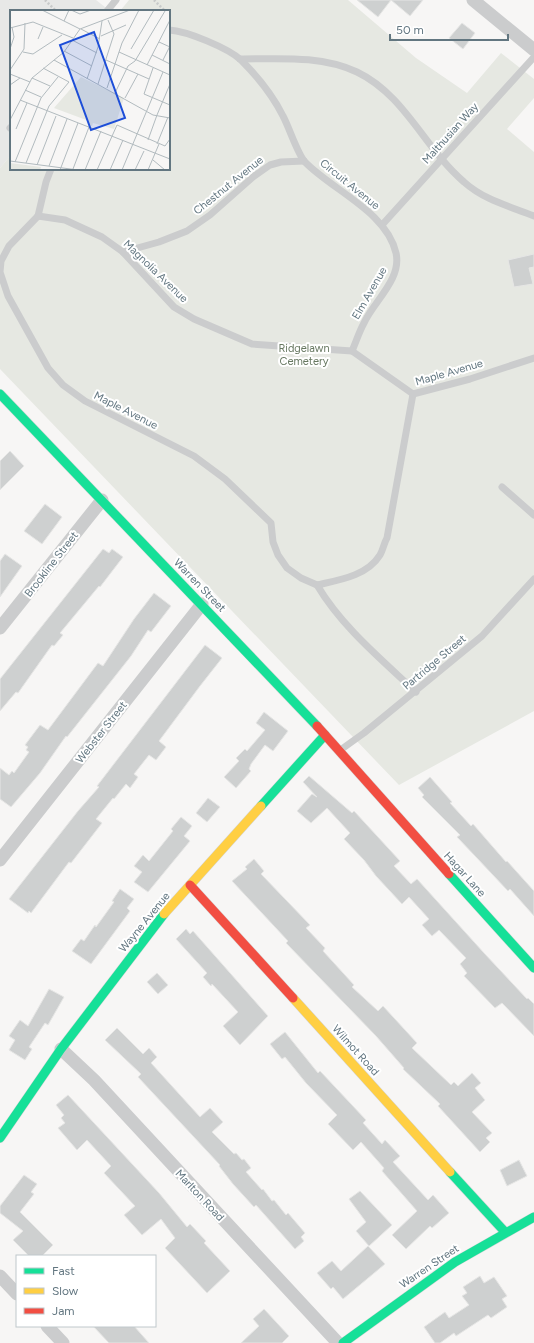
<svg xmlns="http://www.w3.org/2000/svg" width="534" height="1343" viewBox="0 0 534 1343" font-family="Figtree,sans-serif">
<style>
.built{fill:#e7e8e7}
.green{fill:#e6e8e2}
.building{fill:#ced0d0;stroke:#e6e6e5}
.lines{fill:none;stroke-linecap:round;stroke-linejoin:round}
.fast-casing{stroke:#d3d4d5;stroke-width:10}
.slow-casing{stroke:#d3d4d5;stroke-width:10}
.jam-casing{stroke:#d3d4d5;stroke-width:10}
.path{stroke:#c8caca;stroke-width:2.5;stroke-dasharray:2 2;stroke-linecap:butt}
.lane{stroke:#cbcccd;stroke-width:7}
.street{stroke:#cbcccd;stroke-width:13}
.fast{stroke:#16e098;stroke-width:9}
.slow{stroke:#ffcf43;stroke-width:9}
.jam{stroke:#f24e42;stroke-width:9}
.labels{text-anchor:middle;stroke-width:4;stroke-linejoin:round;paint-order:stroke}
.street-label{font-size:11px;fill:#627680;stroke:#fff}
.park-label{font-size:11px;fill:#677861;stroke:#fff}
.inset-road{fill:none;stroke:#b2bbbf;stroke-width:1}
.view{fill:#1d4ed8;fill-opacity:0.15;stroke:#1d4ed8;stroke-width:2}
.inset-edge{fill:none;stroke:#627680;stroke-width:2}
</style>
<rect width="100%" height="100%" fill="#f7f6f5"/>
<polygon class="built" points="0,0 96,0 110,11 11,11 11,155 0,168"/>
<polygon class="green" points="129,0 348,0 416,58 467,93 501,53 534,79 534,98 507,129 534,152 534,711 399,785 0,369 0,168 11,155 11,169 169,169 169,11 120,11"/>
<g class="building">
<polygon points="357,0 423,0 410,16 391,0 378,17"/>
<polygon points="462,23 475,33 463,49 449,38"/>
<polygon points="534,254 534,267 529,268 533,284 514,287 508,260"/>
<polygon points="10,451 24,466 0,490 0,461"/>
<polygon points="45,504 62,517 42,544 24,531"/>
<polygon points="103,549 109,553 112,549 123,557 100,587 99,586 60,633 63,635 54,646 52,645 18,693 16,692 0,711 0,679"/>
<polygon points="5,554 22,566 0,597 0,561"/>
<polygon points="154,593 171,606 151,632 148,630 131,656 67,737 66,736 40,773 11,807 0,799 0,768 9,775 12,771 14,773 29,752 26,750 28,747 25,745 40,725 48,730 98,663 103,666 134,619"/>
<polygon points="205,645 222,658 200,686 159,741 166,747 156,760 149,755 134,774 138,777 130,788 126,784 114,799 113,798 96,819 102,823 71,863 69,862 31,913 29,911 28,913 9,899 78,811 99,787 97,786"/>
<polygon points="264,712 288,731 273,751 265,745 251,764 249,769 251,771 236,788 224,777 239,761 236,758 245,749 247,751 265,730 256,723"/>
<polygon points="309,776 352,813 354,811 400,861 394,866 411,884 417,879 484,953 527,999 528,998 534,1004 534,1036 502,1003 495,1008 464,976 467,973 460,964 466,958 439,930 432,936 422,925 429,919 409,897 402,904 376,876 364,860 344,839 350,833 327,808 311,823 297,811 312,794 317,797 303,782"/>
<polygon points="430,777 452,802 450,803 471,826 473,824 506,862 507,861 534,891 534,916 510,889 508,891 476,857 457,837 460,835 422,797 424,795 418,788"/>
<polygon points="208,798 220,807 207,822 196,813"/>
<polygon points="181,817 192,826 184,836 190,841 148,892 134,882 142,872 134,866 143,855 149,861 173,831 171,829"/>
<polygon points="254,859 264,871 261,874 310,925 306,928 325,948 323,951 354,985 352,987 378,1011 383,1006 417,1043 412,1048 451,1085 454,1082 458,1086 472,1073 481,1083 475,1088 485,1100 472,1112 492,1133 486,1138 490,1142 480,1152 438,1106 440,1104 403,1069 404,1068 376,1036 286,943 288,941 232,881 247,869 245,867"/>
<polygon points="120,889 134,899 127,908 130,911 91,964 72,951 81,939 84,941 95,925 96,927 114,902 112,901"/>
<polygon points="186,929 190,934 193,931 268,1016 240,1045 223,1026 238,1012 212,984 211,986 203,977 207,973 176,939"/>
<polygon points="157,973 168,985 158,994 147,982"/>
<polygon points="49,989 64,997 48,1025 45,1023 29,1047 32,1049 25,1060 9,1050 15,1040 9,1036 20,1020 28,1026"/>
<polygon points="117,1028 143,1054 149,1048 157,1057 151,1063 200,1117 210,1108 223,1122 212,1132 234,1154 236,1153 242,1160 244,1159 251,1168 246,1172 262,1190 263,1189 272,1201 274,1200 286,1215 288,1213 305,1233 301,1237 304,1241 295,1249 256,1205 254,1207 233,1184 219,1166 220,1165 138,1077 141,1074 105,1040"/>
<polygon points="285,1032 318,1073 320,1071 366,1120 363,1123 382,1144 385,1140 400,1156 393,1162 428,1200 433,1195 449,1213 432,1228 430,1226 406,1249 392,1235 417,1211 382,1171 384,1168 361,1142 353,1150 328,1124 337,1115 306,1083 285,1057 282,1059 270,1044"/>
<polygon points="68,1095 159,1193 187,1227 190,1224 206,1241 204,1243 230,1271 207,1293 165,1248 175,1238 161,1219 142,1235 124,1215 135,1206 104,1173 111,1166 87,1140 77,1150 58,1128 65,1123 61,1118 64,1115 56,1105"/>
<polygon points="519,1160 527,1176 507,1186 500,1170"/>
<polygon points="24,1175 37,1184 31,1192 34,1194 20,1212 53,1245 42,1256 29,1256 13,1240 23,1231 0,1213 0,1206"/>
<polygon points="360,1191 392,1225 369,1246 356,1231 366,1222 349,1199"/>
<polygon points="368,1246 385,1264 343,1299 333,1287 331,1289 317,1273 332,1261 341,1271"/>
<polygon points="480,1276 484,1283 494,1277 507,1296 502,1299 507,1307 491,1318 488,1315 456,1336 454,1333 440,1343 435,1343 424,1327 445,1312 449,1318 469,1305 462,1296 467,1293 463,1287"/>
<polygon points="264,1309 289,1336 282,1343 241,1343 259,1326 253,1319"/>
<polygon points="93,1326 134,1326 149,1343 109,1343"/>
</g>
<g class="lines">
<g class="fast-casing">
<g id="fast">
<polyline points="0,394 317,726"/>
<polyline points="261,806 325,735"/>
<polyline points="449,874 534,968"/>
<polyline points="0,1138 61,1049 164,914"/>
<polyline points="450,1172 505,1232"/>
<polyline points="343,1343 455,1262 534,1217"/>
</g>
</g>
<g class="slow-casing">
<g id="slow">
<polyline points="164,914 261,806"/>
<polyline points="293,998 450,1172"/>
</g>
</g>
<g class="jam-casing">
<g id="jam">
<polyline points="317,726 449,874"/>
<polyline points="190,885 293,998"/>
</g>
</g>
<g class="path">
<polyline points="45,0 56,11"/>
<polyline points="154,0 165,11"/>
</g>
<g class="lane">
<polyline points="107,11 116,0"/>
<path d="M 169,30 C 187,31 228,48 241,60 C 257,76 273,96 283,116 C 289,127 298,155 305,162 C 332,190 387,212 396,253 C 402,279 374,301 364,323 C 359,332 356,342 352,351"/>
<path d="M 240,59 C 279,59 320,55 357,72 C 405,95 425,149 464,182 C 484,200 509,206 534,216"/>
<polyline points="10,128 11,127"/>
<polyline points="38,216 9,246 1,261 0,272 8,296 48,368 63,385 85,401 194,456 225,479 271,523 273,542 278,555 287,568 301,578 317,585"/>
<polyline points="38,216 65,220 102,237 123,252 174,307 194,319 252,344 352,351 413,394"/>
<polyline points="38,216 46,182 51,169"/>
<polyline points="382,225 534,57"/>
<polyline points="123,252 159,242 187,231 210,215 253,177 270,165 281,162 304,161"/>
<path d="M 413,394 L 387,538 C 384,543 383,550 380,555 C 367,576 339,580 317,585 C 342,627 381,659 416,692"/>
<polyline points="413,394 470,379 534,358"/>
<polyline points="502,487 534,515"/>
<polyline points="339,751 364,733 482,636 534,579"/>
</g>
<g class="street">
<polyline points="473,0 534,50"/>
<polyline points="0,628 102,500"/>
<polyline points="0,860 202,604"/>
<polyline points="61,1049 94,1080 338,1343"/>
<polyline points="0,1276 17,1294"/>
<polyline points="47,1326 63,1343"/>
</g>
<use href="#fast" class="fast"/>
<use href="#slow" class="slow"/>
<use href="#jam" class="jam"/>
</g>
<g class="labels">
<g class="street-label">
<text transform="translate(450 133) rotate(-48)" y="4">Malthusian Way</text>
<text transform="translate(350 184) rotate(39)" y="4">Circuit Avenue</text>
<text transform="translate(228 185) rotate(-39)" y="4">Chestnut Avenue</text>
<text transform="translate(156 271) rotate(44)" y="4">Magnolia Avenue</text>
<text transform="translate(369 293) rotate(-60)" y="4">Elm Avenue</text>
<text transform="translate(449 372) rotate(-16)" y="4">Maple Avenue</text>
<text transform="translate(126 410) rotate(27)" y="4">Maple Avenue</text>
<text transform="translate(51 564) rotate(-52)" y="4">Brookline Street</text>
<text transform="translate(200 585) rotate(46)" y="4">Warren Street</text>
<text transform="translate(434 662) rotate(-40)" y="4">Partridge Street</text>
<text transform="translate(101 732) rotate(-52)" y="4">Webster Street</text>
<text transform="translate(465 874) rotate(48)" y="4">Hagar Lane</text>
<text transform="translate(144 922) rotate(-51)" y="4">Wayne Avenue</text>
<text transform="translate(356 1050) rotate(48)" y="4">Wilmot Road</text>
<text transform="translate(200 1195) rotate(47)" y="4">Marlton Road</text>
<text transform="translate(429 1266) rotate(-34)" y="4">Warren Street</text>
</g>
<g class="park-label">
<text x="304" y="352">Ridgelawn<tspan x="304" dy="13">Cemetery</tspan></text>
</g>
</g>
<g transform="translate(10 10)">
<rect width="160" height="160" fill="#f7f6f5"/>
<path d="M 71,67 L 114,88 L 104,119 L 83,113 L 82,116 L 78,115 L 79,111 L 44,98 ZM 0,153 L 31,157 L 30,160 L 0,160 Z" fill="#e6e8e2"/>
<path class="inset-road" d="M 32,0 L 70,19M 61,0 L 70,4 L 81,0M 54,11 L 59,0M 0,18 L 23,12 L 63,28M 71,19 L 90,29M 91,26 L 116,15M 28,29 L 33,17M 62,30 L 87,43M 149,32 L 160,37M 0,39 L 4,27 L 2,17M 121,39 L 144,0M 54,41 L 82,56M 13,42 L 23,44 L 52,25M 109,42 L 160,65M 142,45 L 160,54M 44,50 L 143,105 L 160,108M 96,50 L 139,69M 153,50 L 160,36M 137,55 L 160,10M 143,58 L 134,84 L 160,95M 0,60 L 14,39 L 15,13M 0,64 L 20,72M 22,68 L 40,76M 77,69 L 88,37 L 92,11M 88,74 L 104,24 L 98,10M 0,75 L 10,68M 97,78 L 112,33 L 129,0M 15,80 L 31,87M 105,83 L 118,56 L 125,51 L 155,1M 115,88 L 128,64M 10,90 L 160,149M 147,105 L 160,74M 0,110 L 22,68 L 54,42 L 70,19 L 120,0M 6,119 L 17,93M 138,130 L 147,105M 147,134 L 158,107M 143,150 L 155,160M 0,151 L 68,160M 5,152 L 31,88 L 48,67M 16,153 L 39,96 L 59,72 L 33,58M 27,155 L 46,106M 39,156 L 57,109M 63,159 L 79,117M 50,160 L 68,113M 75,160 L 91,121M 87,160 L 107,115 L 155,136 L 160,129M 100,160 L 113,130M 112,160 L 153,62M 125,160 L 134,141M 138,160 L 149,134"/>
<path class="view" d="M 84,22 L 115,108 L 81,120 L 50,35 Z"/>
<rect width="160" height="160" class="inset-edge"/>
</g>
<rect x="16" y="1255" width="140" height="72" fill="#ffffff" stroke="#c0c8cc"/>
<rect x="24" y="1268" width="20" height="6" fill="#16e098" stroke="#c0c8cc"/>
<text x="52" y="1275" font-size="12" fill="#627680">Fast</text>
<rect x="24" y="1288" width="20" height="6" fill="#ffcf43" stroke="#c0c8cc"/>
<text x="52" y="1295" font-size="12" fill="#627680">Slow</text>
<rect x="24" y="1308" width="20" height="6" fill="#f24e42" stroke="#c0c8cc"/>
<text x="52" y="1315" font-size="12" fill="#627680">Jam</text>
<path d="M390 34v6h118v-6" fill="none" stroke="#627680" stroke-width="2"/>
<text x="396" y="34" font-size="12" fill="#627680" stroke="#ffffff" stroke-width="3" paint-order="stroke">50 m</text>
</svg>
